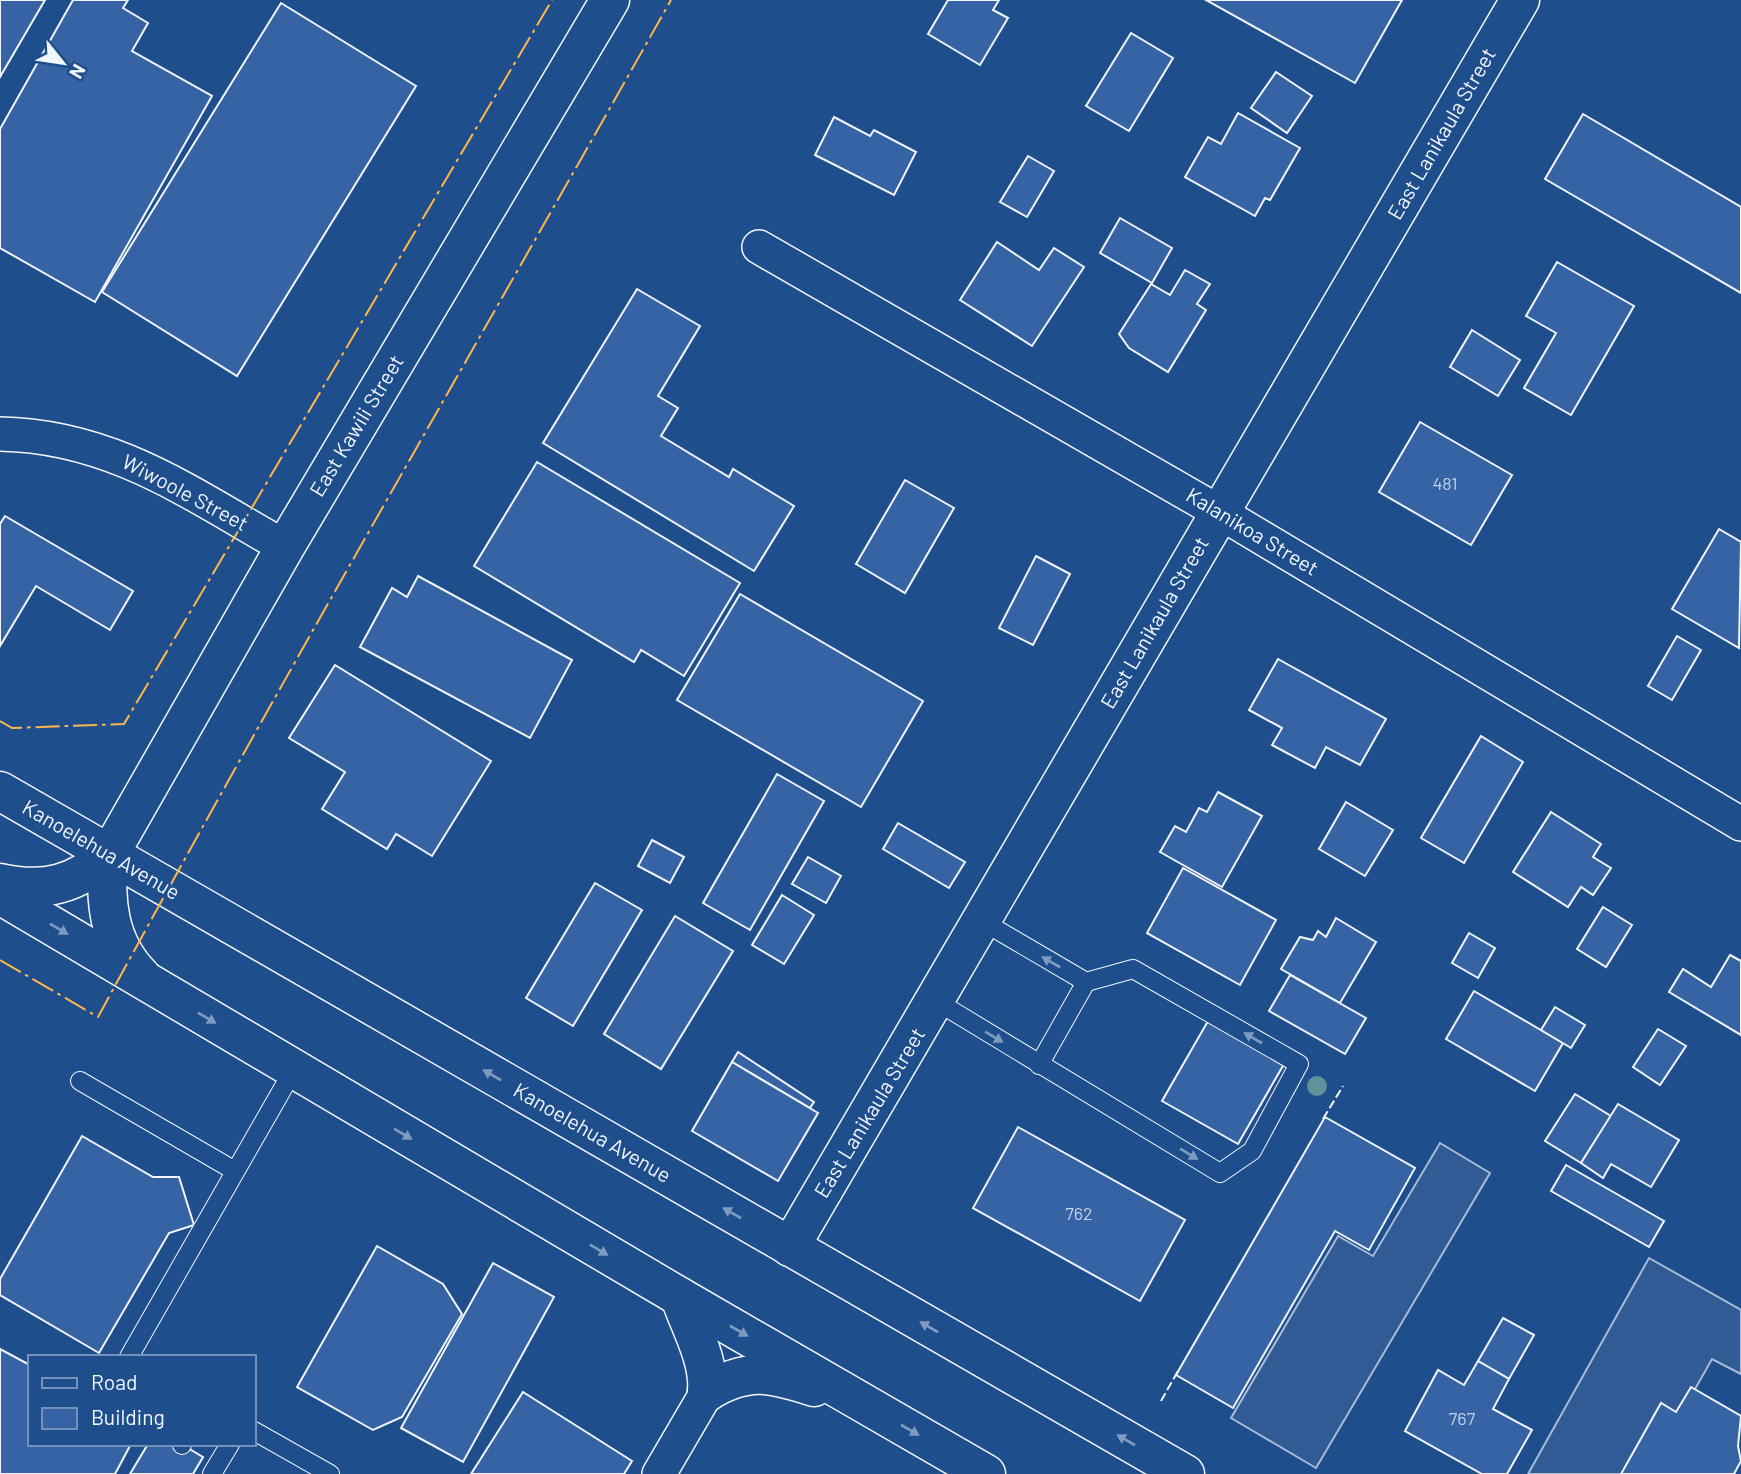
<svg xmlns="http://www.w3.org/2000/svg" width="1741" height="1474" viewBox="0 0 1741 1474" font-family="Barlow,sans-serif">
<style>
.pitch{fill:#305b95;stroke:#a8bbd7;stroke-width:2}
.building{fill:#3563a3;stroke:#f2f6ff;stroke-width:2}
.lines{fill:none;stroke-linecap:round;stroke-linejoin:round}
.lane-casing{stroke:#f2f6ff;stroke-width:20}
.street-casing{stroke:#f2f6ff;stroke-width:36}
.secondary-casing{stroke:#f2f6ff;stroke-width:41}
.highway-casing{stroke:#f2f6ff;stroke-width:41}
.lane{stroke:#1f4e8c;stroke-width:18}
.street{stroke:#1f4e8c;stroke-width:33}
.secondary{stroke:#1f4e8c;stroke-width:38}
.highway{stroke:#1f4e8c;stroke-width:38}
.fence{stroke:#f2f6ff;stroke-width:2;stroke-dasharray:9 3.5;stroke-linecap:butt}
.power{stroke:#ffb74d;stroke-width:2;stroke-dasharray:24 5 3.5 5;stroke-linecap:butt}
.tree{fill:#61919a}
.oneway{fill:#7e9ac0}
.labels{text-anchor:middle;stroke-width:5;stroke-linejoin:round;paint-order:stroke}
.number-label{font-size:18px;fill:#c3d1e8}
.street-label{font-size:21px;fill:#f2f6ff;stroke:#1f4e8c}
</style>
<rect width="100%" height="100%" fill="#1f4e8c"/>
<g class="pitch">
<polygon points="1440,1143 1490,1173 1316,1468 1231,1418 1338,1236 1373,1256"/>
<polygon points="1649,1258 1741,1310 1741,1374 1712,1359 1647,1474 1528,1474"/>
</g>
<g class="building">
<polygon points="0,0 45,0 0,77"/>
<polygon points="73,0 128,0 123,8 148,23 132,51 212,96 95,302 0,248 0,129"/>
<polygon points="948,0 999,0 993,10 1008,18 980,65 928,34"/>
<polygon points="1206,0 1402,0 1355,83"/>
<polygon points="281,3 416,86 237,376 102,292"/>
<polygon points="1131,33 1173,58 1129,131 1086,106"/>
<polygon points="1276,72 1312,96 1287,133 1251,108"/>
<polygon points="1238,113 1300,148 1270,200 1265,198 1255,216 1185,177 1208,137 1221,144"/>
<polygon points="1583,114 1741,207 1741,293 1545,179"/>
<polygon points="834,117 870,136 874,130 916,152 894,195 815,155"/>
<polygon points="1028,156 1054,171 1027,217 1000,202"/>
<polygon points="1120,218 1172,248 1152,283 1100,253"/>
<polygon points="997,242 1039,270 1054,248 1084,267 1032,346 960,300"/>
<polygon points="1557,262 1634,306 1571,415 1524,388 1556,333 1526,316"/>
<polygon points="1185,270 1210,284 1197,304 1206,310 1168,372 1129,348 1119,334 1151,284 1170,295"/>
<polygon points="637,289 700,326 658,396 678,408 661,436 729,477 733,469 794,506 754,571 543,443"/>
<polygon points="1472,330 1520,360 1498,396 1450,367"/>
<polygon points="1420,422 1512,475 1471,545 1379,492"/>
<polygon points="537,462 740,583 684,676 641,650 634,662 474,566"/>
<polygon points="905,480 954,508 905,593 856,564"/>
<polygon points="5,516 133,591 110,630 36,586 0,646 0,524"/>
<polygon points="1719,529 1741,542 1739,648 1672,609"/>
<polygon points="1036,556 1070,574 1033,645 999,628"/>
<polygon points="418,576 572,660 530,738 360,647 392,588 407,597"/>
<polygon points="740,594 923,701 861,807 677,700"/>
<polygon points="1677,636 1701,650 1672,700 1648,686"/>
<polygon points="1278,659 1386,719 1360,765 1326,747 1315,768 1272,745 1282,728 1249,710"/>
<polygon points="335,665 491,761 432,856 396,834 387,849 322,809 345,772 289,738"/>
<polygon points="1481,736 1523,762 1464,863 1421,838"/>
<polygon points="777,774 824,801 750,930 703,903"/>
<polygon points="1218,792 1262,816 1222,887 1160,852 1175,826 1186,832 1199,808 1207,812"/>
<polygon points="1346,802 1393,830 1365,876 1319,849"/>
<polygon points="1551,812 1601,844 1593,857 1611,868 1593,895 1581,887 1568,907 1513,872"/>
<polygon points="898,823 965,862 949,888 883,849"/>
<polygon points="652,840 684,857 670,883 638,866"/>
<polygon points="808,857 841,876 826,903 792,884"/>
<polygon points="1183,868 1276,920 1240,985 1147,933"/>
<polygon points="595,883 642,910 573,1026 526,998"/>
<polygon points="782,895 814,915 784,964 752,945"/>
<polygon points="1603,907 1632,925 1606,967 1577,949"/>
<polygon points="675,916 733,951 661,1069 604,1034"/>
<polygon points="1336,918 1376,942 1340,1003 1281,969 1300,937 1313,940 1318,931 1326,937"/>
<polygon points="1469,933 1495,948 1478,978 1452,963"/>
<polygon points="1730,955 1741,961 1741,1035 1669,992 1683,969 1711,987"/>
<polygon points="1290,975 1366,1018 1345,1054 1269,1011"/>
<polygon points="1474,991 1563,1043 1535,1091 1446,1039"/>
<polygon points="1555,1007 1585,1025 1571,1048 1541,1030"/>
<polygon points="1208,1021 1284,1064 1238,1144 1162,1101"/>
<polygon points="1658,1029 1686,1046 1660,1085 1633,1067"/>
<polygon points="738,1052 814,1102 810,1108 732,1062"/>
<polygon points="732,1062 818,1113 778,1181 692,1131"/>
<polygon points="1575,1094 1611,1116 1581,1163 1545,1141"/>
<polygon points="1618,1104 1679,1140 1651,1187 1611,1164 1603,1178 1581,1163"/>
<polygon points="1325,1117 1415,1168 1369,1250 1335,1231 1233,1408 1176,1375"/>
<polygon points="1018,1127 1185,1220 1140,1301 973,1208"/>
<polygon points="82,1136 153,1177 179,1177 194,1225 169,1233 99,1353 0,1295 0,1279"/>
<polygon points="1566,1165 1664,1221 1649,1247 1551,1191"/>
<polygon points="377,1246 443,1284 462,1314 402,1417 373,1430 297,1387"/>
<polygon points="493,1263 554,1297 463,1462 401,1428"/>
<polygon points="1503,1318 1534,1335 1509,1379 1478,1361"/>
<polygon points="0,1349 30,1365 30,1444 131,1444 115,1474 0,1474"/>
<polygon points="1478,1361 1509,1379 1493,1409 1532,1430 1507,1474 1482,1474 1405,1431 1438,1370 1464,1385"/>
<polygon points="1691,1387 1741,1416 1738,1446 1741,1461 1734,1474 1621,1474 1661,1403 1676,1412"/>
<polygon points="523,1392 632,1461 624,1474 471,1474"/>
<polygon points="148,1444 181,1444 203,1457 193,1474 130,1474"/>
</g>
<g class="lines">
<g class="lane-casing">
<g id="lane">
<polyline points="936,1001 1220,1173 1252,1151 1299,1064 1133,969 1086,982 982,921"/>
<polyline points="1039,1065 1086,982"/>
<polyline points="80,1081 235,1171"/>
<polyline points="129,1357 294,1069"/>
<polyline points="254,1431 330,1474"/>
<polyline points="182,1445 182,1444"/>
<polyline points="212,1474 230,1444"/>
</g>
</g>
<g class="street-casing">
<g id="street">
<polyline points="759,247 1219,512 1741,824"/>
<path d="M 0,434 C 113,436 191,494 285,547"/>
<polyline points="659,1474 707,1392"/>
</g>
</g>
<g class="secondary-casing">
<g id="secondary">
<polyline points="109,855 285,547 610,0"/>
<polyline points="790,1247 1520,0"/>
</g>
</g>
<g class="highway-casing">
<g id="highway">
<polyline points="0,791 1185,1474"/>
<path d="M 109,855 C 104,899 108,943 141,976"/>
<path d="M 0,883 C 45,893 76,884 109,855"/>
<polyline points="0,895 680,1297 986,1474"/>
<path d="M 680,1297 C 690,1327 710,1360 707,1392"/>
<path d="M 707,1392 C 747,1367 772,1373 814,1387"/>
</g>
</g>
<use href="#lane" class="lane"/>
<use href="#street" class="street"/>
<use href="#secondary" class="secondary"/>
<use href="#highway" class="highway"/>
<g class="fence">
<polyline points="1323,1119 1343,1086"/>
<polyline points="1161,1401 1178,1371"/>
</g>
<g class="power">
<polyline points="0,721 12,728 124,724 552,0"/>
<path d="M 0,960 L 98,1017 C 284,675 480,339 671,0"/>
</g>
</g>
<circle class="tree" cx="1317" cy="1086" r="10"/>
<defs><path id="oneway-solid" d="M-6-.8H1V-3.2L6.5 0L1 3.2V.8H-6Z" transform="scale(1.75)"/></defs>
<g class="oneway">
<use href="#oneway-solid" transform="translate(59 929) rotate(30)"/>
<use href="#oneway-solid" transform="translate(1051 962) rotate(-150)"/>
<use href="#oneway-solid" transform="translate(207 1018) rotate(31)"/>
<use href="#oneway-solid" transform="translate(994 1037) rotate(31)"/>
<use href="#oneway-solid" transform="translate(1253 1038) rotate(-150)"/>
<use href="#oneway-solid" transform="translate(492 1075) rotate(-150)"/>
<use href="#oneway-solid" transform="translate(403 1134) rotate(31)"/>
<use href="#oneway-solid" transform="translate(1189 1154) rotate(31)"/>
<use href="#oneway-solid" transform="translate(732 1213) rotate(-150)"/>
<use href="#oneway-solid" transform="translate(599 1250) rotate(31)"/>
<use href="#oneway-solid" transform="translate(929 1327) rotate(-150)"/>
<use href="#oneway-solid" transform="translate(739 1331) rotate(30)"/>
<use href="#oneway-solid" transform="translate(910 1430) rotate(30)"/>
<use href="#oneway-solid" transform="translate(1126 1440) rotate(-150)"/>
</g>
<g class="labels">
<g class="number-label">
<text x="1445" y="490">481</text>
<text x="1079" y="1220">762</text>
<text x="1462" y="1425">767</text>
</g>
<g class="street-label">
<text transform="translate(1442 134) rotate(-60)" y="7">East Lanikaula Street</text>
<text transform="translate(357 426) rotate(-59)" y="7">East Kawili Street</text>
<text transform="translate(185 493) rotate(28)" y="7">Wiwoole Street</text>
<text transform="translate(1252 532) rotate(31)" y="7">Kalanikoa Street</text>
<text transform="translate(1155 623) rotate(-60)" y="7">East Lanikaula Street</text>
<text transform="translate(101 850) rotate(30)" y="7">Kanoelehua Avenue</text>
<text transform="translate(870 1113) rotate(-59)" y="7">East Lanikaula Street</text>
<text transform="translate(592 1133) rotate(30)" y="7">Kanoelehua Avenue</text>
</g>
</g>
<rect x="28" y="1355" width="228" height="91" fill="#1f4e8c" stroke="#7391ba" stroke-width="2"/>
<rect x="42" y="1378" width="35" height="10" fill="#1f4e8c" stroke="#7391ba" stroke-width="2"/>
<text x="91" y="1390" font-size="21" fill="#f2f6ff">Road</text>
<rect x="42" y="1408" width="35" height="21" fill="#3563a3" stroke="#7391ba" stroke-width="2"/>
<text x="91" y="1425" font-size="21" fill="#f2f6ff">Building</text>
<g transform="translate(63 63) rotate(120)" stroke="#1f4e8c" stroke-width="5" paint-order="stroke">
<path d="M0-5L12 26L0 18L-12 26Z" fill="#f2f6ff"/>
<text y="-10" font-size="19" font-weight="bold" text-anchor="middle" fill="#f2f6ff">N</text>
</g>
</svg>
